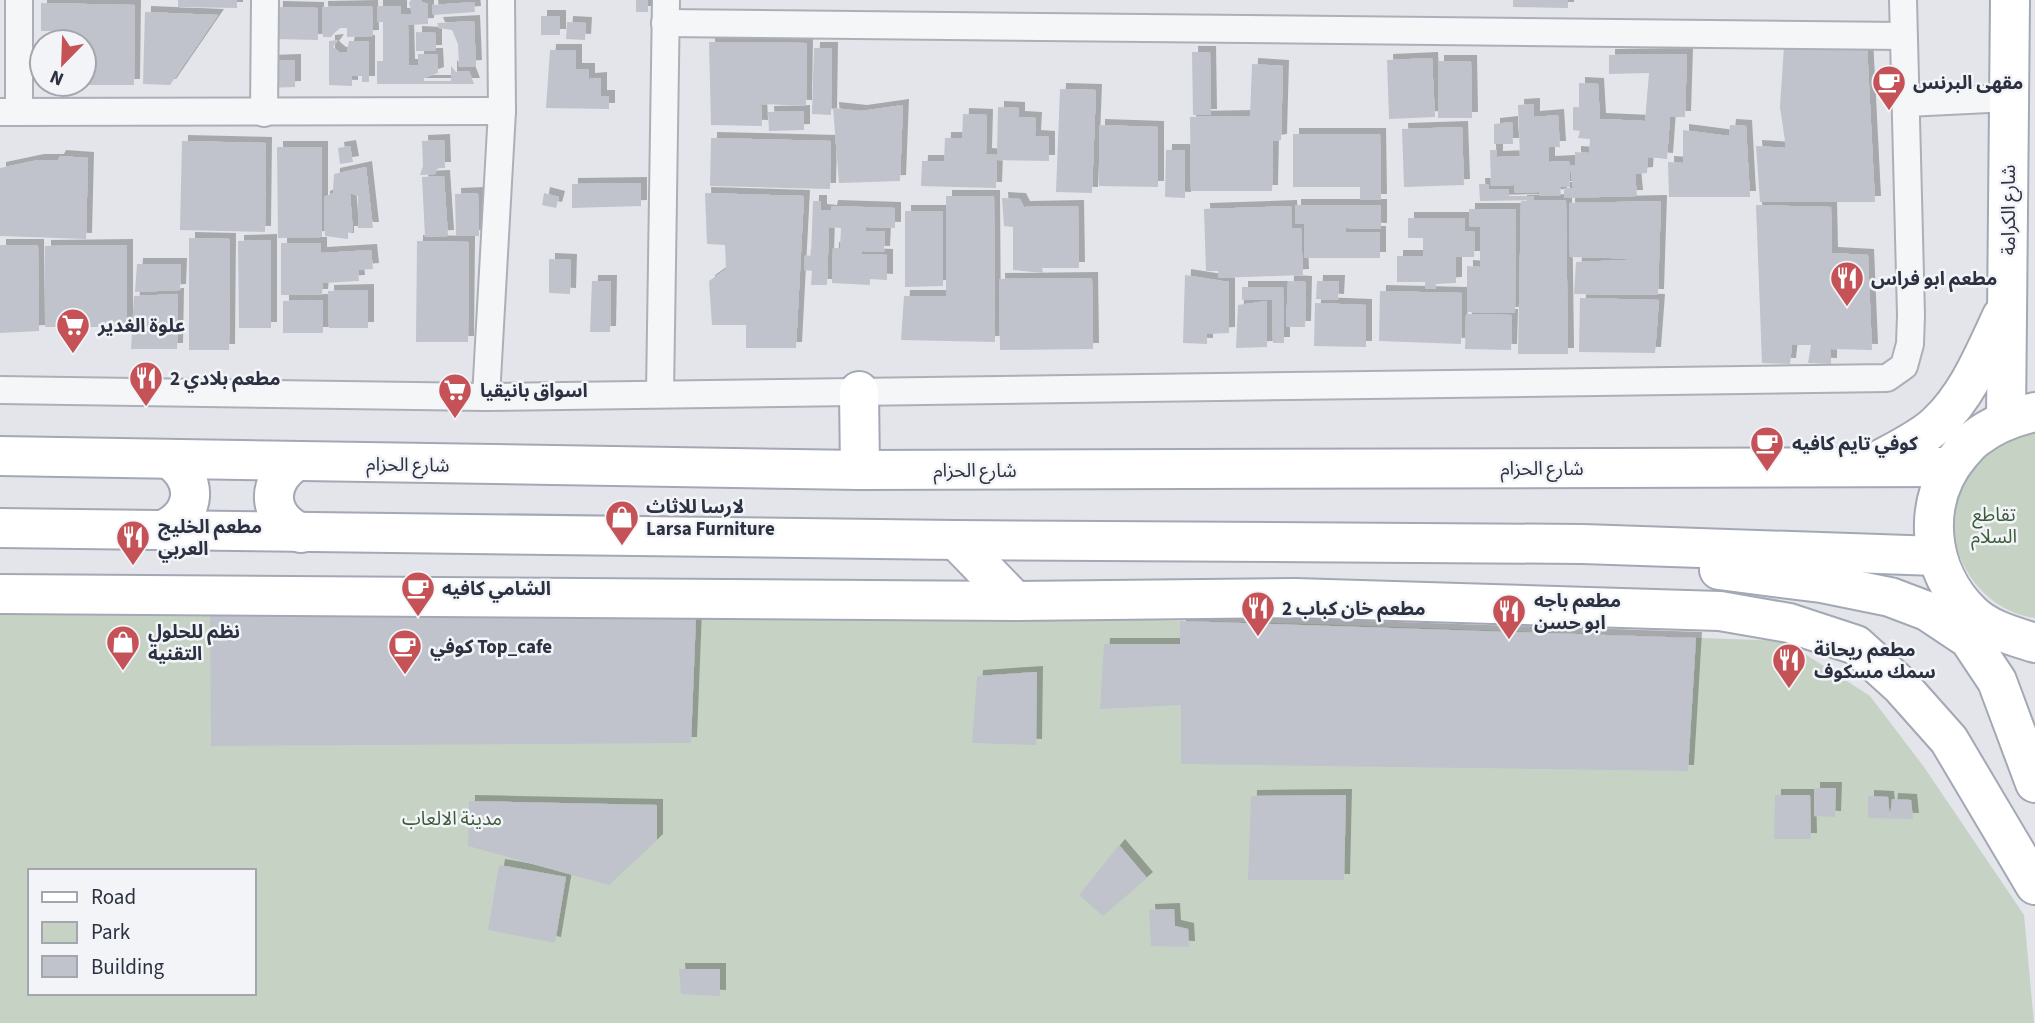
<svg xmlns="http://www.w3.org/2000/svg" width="2035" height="1023" viewBox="0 0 2035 1023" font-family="'Source Sans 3','Noto Sans Arabic',sans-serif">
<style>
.green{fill:#c6d3c4;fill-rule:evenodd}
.building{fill:#c0c3cc;filter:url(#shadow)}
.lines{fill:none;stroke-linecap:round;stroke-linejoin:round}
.minor-casing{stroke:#acafb7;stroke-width:30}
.primary-casing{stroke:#a3a8b5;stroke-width:42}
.minor{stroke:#f5f6f8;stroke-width:26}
.primary{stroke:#fff;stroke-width:38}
.labels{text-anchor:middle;stroke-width:5;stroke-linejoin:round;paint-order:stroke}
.poi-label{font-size:19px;font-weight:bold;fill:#2c3141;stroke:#f2f4f7;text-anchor:start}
.street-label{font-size:19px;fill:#2c3141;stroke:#f2f4f7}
.park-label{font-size:19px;fill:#3c5b3a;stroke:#f2f4f7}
</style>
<defs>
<filter id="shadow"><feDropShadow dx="6" dy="-6" stdDeviation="0" flood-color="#0004"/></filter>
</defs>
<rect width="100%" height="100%" fill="#e3e5ea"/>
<g class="green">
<path d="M 2035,431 L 2035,618 C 1965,608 1927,520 1974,464 C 1990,444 2012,439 2035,431 Z"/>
<path d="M 0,611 L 987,616 L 1311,624 L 1785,641 L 1870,696 L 1924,767 L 2024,915 L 2034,1023 L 0,1023 ZM 30,871 L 254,871 L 254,993 L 30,993 Z"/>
</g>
<g class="building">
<polygon points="178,0 237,0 237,8 178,7"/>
<polygon points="411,0 422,0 422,2 428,4 428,24 408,25 409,65 418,65 418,54 437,54 438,73 424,78 424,81 451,81 451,66 456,72 469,71 474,84 377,84 377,61 383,61 383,22 377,22 377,6 401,6 401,14 412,14 409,3"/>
<rect x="636" y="0" width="12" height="12"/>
<polygon points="1513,0 1568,0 1568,8 1513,7"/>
<polygon points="474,2 475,12 433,15 432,5"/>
<polygon points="41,3 135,5 134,85 84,85 84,42 52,42 52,31 41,31"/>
<polygon points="372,6 373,36 347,37 347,28 339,28 331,37 323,37 322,7"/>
<polygon points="277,7 318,8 318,40 276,39"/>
<polygon points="145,12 218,15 170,85 143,84"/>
<rect x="541" y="16" width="19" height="19"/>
<polygon points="474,21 476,66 459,67 458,44 452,30 439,28 437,23"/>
<polygon points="567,22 586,23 585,40 566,39"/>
<polygon points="416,32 436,33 436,51 416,51"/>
<polygon points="338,40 333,47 340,53 347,52 349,41 369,41 369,82 362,82 362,76 352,76 352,86 329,85 329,41"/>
<polygon points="709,42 807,43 806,106 761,104 762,126 711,125"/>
<polygon points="1867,44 1875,202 1760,202 1756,146 1786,148 1780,107 1784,46"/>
<polygon points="814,48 832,48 831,115 812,114"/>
<polygon points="550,50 576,50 576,69 589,69 589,79 601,78 601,96 609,96 609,109 546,108"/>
<polygon points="1192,52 1210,52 1211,115 1193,115"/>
<polygon points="1687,54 1685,117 1670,117 1667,159 1648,157 1647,173 1635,174 1637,196 1564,198 1564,188 1573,188 1570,165 1575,165 1575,152 1589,153 1590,139 1578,138 1580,131 1573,130 1573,107 1579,107 1579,83 1598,84 1600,119 1645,121 1649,73 1609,74 1609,55"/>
<polygon points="1432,58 1435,117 1389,119 1387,60"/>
<polygon points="295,60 295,87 265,88 265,61"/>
<polygon points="1438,61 1471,61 1472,118 1438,118"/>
<polygon points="1252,64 1283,66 1281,140 1273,141 1272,191 1191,191 1190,117 1250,116"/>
<polygon points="1060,89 1096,90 1092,193 1056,192"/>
<polygon points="1534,104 1534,117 1558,115 1560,147 1549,147 1549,162 1569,161 1570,187 1560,187 1561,195 1539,196 1539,192 1515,193 1514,185 1491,186 1490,150 1497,150 1497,157 1520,156 1518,105"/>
<polygon points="903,105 900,181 839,183 833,108 861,111"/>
<polygon points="998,107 1019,108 1019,117 1036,118 1035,136 1049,137 1049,161 997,160 996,188 921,186 922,161 944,161 945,138 962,138 963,114 987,115 986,154 997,155"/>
<polygon points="804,111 804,130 769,131 768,112"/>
<polygon points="1512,122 1513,144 1494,144 1494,124"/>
<polygon points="1099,125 1158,127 1158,187 1099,186"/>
<polygon points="1730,125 1746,126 1750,197 1669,197 1668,162 1683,163 1683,130 1729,136"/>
<polygon points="1462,127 1464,185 1404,187 1402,129"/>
<polygon points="1293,134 1380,134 1381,200 1360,200 1360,187 1293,187"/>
<polygon points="711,138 831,141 830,189 710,186"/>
<polygon points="444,140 445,168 438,168 435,174 420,175 423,166 422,141"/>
<polygon points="182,141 266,143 265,232 180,230"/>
<polygon points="350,146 353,162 340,164 338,148"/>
<polygon points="277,147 322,147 322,237 278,238"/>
<polygon points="1166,150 1185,150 1185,198 1165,197"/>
<polygon points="60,156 88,158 86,239 0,236 0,168 38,160 58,160"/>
<polygon points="366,167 373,228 358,228 358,196 350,193 353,232 348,232 348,239 325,236 324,197 333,193 334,174"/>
<polygon points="444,176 448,236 425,237 422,177"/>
<polygon points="641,183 641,206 572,208 572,184"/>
<polygon points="1479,184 1489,184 1489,189 1509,189 1509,196 1534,196 1534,200 1480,201"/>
<polygon points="478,193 479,236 456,236 455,194"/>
<polygon points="544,193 559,197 556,208 542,205"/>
<polygon points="705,193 804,196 796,348 746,348 746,325 712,325 709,281 726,269 725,245 707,244"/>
<polygon points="946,196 994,196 995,342 901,340 904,296 946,296"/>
<polygon points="1002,198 1020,199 1024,207 1078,206 1079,268 1042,268 1043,273 1013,270 1013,227 1004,226"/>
<polygon points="1566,200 1568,354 1518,354 1521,201"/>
<polygon points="813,201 821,201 821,210 831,211 832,206 895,208 895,228 866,227 866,231 885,231 884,252 862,251 862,254 887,255 887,280 870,279 870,285 832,283 833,248 840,248 841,228 829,227 827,285 811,285 812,271 804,270 805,255 811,256"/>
<polygon points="1661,201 1658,295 1574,294 1576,262 1649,259 1570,257 1569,203"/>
<polygon points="1295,205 1381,205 1381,229 1346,228 1346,232 1380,232 1380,258 1304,258 1304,224 1295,224"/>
<polygon points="1756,205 1831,207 1832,253 1868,255 1872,350 1831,349 1831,364 1808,363 1811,345 1792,345 1790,364 1762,363"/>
<polygon points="1291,206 1292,228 1301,228 1303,275 1218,278 1218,271 1206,271 1204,209"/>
<polygon points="1469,209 1516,209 1515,313 1467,312 1467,266 1480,267 1480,227 1469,226"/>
<polygon points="905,211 943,211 943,286 905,287"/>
<polygon points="1408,218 1465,218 1465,231 1475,232 1474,257 1456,257 1456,283 1436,284 1436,289 1425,289 1425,282 1397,282 1397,256 1423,256 1423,238 1408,238"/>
<polygon points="189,238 230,239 229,350 189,350"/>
<polygon points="271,240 271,328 239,328 238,241"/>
<polygon points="417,241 469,242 468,342 416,342"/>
<polygon points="281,243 321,243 321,253 371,250 373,269 358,270 359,281 323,283 322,295 281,295"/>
<polygon points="0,245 38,245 39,331 0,333"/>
<polygon points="127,245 127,327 45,327 45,246"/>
<polygon points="549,259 571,260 570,294 549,293"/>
<polygon points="137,264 181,264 180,290 135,292"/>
<polygon points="1185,275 1229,282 1229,333 1207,334 1207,344 1183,343"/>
<polygon points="1092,278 1093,349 1000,350 999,279"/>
<polygon points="592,281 611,281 610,332 590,332"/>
<polygon points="1288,281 1306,282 1305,327 1286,327"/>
<polygon points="1317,281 1339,281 1338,300 1316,299"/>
<polygon points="1242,287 1283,287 1284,343 1273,343 1272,300 1242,300"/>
<polygon points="368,290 368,328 329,328 328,291"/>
<polygon points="1380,291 1462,293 1461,344 1379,341"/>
<polygon points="178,294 177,349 131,349 134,296"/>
<polygon points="1580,298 1659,300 1655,353 1579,352"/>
<polygon points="323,300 323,333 283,333 283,301"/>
<polygon points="1267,301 1267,347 1236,348 1238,305"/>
<polygon points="1315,303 1366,305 1366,347 1314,346"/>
<polygon points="1466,314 1512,315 1511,350 1465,349"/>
<polygon points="210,612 696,616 691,743 211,746"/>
<polygon points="1180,621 1696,638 1688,771 1181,764 1181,705 1100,709 1104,644 1180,644"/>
<polygon points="1037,672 1036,745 972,743 977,676"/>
<polygon points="1814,788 1836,788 1835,817 1814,816"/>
<polygon points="1346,795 1344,880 1248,880 1251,796"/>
<polygon points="1775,795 1810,795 1811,839 1774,839"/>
<polygon points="1868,796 1888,797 1890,818 1892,799 1911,800 1913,819 1868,818"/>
<polygon points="469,801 657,805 657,840 609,885 468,846"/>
<polygon points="1119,845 1147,878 1103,916 1079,895"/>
<polygon points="499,865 566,877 555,943 488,930"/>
<polygon points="1174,909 1175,926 1188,929 1189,947 1151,946 1149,910"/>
<polygon points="679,969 720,969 720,996 681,994"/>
</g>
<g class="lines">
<g class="minor-casing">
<g id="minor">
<polyline points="665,23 1903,36"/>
<polyline points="1907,103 2009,98"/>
<polyline points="0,112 502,111"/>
<polyline points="19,112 19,0"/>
<polyline points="264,113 265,0"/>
<polyline points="0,390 486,397 1887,378 1904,366 1910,344 1911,315 1903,0"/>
<polyline points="660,394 666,0"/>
<polyline points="486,397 502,111 501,0"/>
</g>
</g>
<g class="primary-casing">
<g id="primary">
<polyline points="859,391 860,470"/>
<path d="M 2035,412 C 2013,417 1994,424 1976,438 C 1970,442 1966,448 1961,453 C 1920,501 1927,571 1972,614 C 1989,630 2013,636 2035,643"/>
<polyline points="2006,420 2010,0"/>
<polyline points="0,456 860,470 1950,467"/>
<path d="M 295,462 C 265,483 267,517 301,533"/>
<path d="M 1867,467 C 1887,455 1921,440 1937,424 C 1968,395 1984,354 2002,316"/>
<polyline points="0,528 956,540 1583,544 1937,556"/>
<path d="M 163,530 C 197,514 199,480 169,459"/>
<polyline points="956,540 1015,601"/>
<polyline points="1719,570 1821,583 1890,597 1927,611 1969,639 1997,681 2035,783"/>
<polyline points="0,594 1015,601 1295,598 1720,611 1789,623 1856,645 1901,686 1949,740 2035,885"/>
</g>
</g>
<use href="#minor" class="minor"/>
<use href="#primary" class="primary"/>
</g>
<defs>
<g id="cafe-pin" transform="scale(1.75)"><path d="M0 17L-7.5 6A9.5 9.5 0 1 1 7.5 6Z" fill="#c45256" stroke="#f2f4f7"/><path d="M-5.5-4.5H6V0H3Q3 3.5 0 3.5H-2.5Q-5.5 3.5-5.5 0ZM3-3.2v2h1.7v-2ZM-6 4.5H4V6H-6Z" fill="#fff"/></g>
<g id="restaurant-pin" transform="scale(1.75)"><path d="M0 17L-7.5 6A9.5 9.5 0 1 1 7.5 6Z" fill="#c45256" stroke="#f2f4f7"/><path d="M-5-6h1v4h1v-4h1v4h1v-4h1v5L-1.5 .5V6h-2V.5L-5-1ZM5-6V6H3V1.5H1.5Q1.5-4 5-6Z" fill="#fff"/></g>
<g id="supermarket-pin" transform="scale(1.75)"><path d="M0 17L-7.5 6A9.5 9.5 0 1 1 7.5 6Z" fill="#c45256" stroke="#f2f4f7"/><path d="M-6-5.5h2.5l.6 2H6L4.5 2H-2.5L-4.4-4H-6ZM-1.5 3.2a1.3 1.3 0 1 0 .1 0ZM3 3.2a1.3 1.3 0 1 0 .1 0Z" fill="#fff"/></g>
<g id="shop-pin" transform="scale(1.75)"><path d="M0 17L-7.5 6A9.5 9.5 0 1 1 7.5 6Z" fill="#c45256" stroke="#f2f4f7"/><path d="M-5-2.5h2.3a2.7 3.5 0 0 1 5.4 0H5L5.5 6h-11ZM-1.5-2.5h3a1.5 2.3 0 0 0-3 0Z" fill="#fff"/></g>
</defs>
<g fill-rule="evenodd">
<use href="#cafe-pin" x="1889" y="82"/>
<use href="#restaurant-pin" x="1847" y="278"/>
<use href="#supermarket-pin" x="73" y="325"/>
<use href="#restaurant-pin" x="146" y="378"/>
<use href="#supermarket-pin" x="455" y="390"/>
<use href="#cafe-pin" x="1767" y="443"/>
<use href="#shop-pin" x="622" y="517"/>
<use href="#restaurant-pin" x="133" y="537"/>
<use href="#cafe-pin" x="418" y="588"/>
<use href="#restaurant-pin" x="1258" y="608"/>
<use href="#restaurant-pin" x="1509" y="611"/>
<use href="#shop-pin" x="123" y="642"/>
<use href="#cafe-pin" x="405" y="646"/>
<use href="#restaurant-pin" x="1789" y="660"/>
</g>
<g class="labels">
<g class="poi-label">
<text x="1913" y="89">مقهى البرنس</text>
<text x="1871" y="285">مطعم ابو فراس</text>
<text x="98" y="332">علوة الغدير</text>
<text x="170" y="385">مطعم بلادي 2</text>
<text x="480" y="397">اسواق بانيقيا</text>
<text x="1792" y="450">كوفي تايم كافيه</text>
<text x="646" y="513">لارسا للاثاث<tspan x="646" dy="22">Larsa Furniture</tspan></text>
<text x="158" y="533">مطعم الخليج<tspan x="158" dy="22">العربي</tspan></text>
<text x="442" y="595">الشامي كافيه</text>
<text x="1534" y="607">مطعم باجه<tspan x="1534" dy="22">ابو حسن</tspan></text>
<text x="1282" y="615">مطعم خان كباب 2</text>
<text x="148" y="638">نظم للحلول<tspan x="148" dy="22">التقنية</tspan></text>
<text x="430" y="653">كوفي Top_cafe</text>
<text x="1814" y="656">مطعم ريحانة<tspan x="1814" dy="22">سمك مسكوف</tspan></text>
</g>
<g class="street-label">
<text transform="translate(2008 210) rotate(-90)" y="7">شارع الكرامة</text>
<text transform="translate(408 464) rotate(1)" y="7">شارع الحزام</text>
<text x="1542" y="475">شارع الحزام</text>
<text x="975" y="477">شارع الحزام</text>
</g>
<g class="park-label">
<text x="1994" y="521">تقاطع<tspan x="1994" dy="22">السلام</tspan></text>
<text x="452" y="825">مدينة الالعاب</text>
</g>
</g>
<rect x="28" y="869" width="228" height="126" fill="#f2f4f7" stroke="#a3a6ae" stroke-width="2"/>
<rect x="42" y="892" width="35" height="10" fill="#ffffff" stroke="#a3a6ae" stroke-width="2"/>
<text x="91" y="904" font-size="21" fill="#2c3141">Road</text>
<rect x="42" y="922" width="35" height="21" fill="#c6d3c4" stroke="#a3a6ae" stroke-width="2"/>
<text x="91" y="939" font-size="21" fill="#2c3141">Park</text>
<rect x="42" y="956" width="35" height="21" fill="#c0c3cc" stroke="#a3a6ae" stroke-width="2"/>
<text x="91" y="974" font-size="21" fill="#2c3141">Building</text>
<g transform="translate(63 63) rotate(203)"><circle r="33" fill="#f2f4f7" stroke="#a3a6ae" stroke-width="2"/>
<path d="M0-5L12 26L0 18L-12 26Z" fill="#c45256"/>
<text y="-10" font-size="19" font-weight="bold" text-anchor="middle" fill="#2c3141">N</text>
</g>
</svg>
